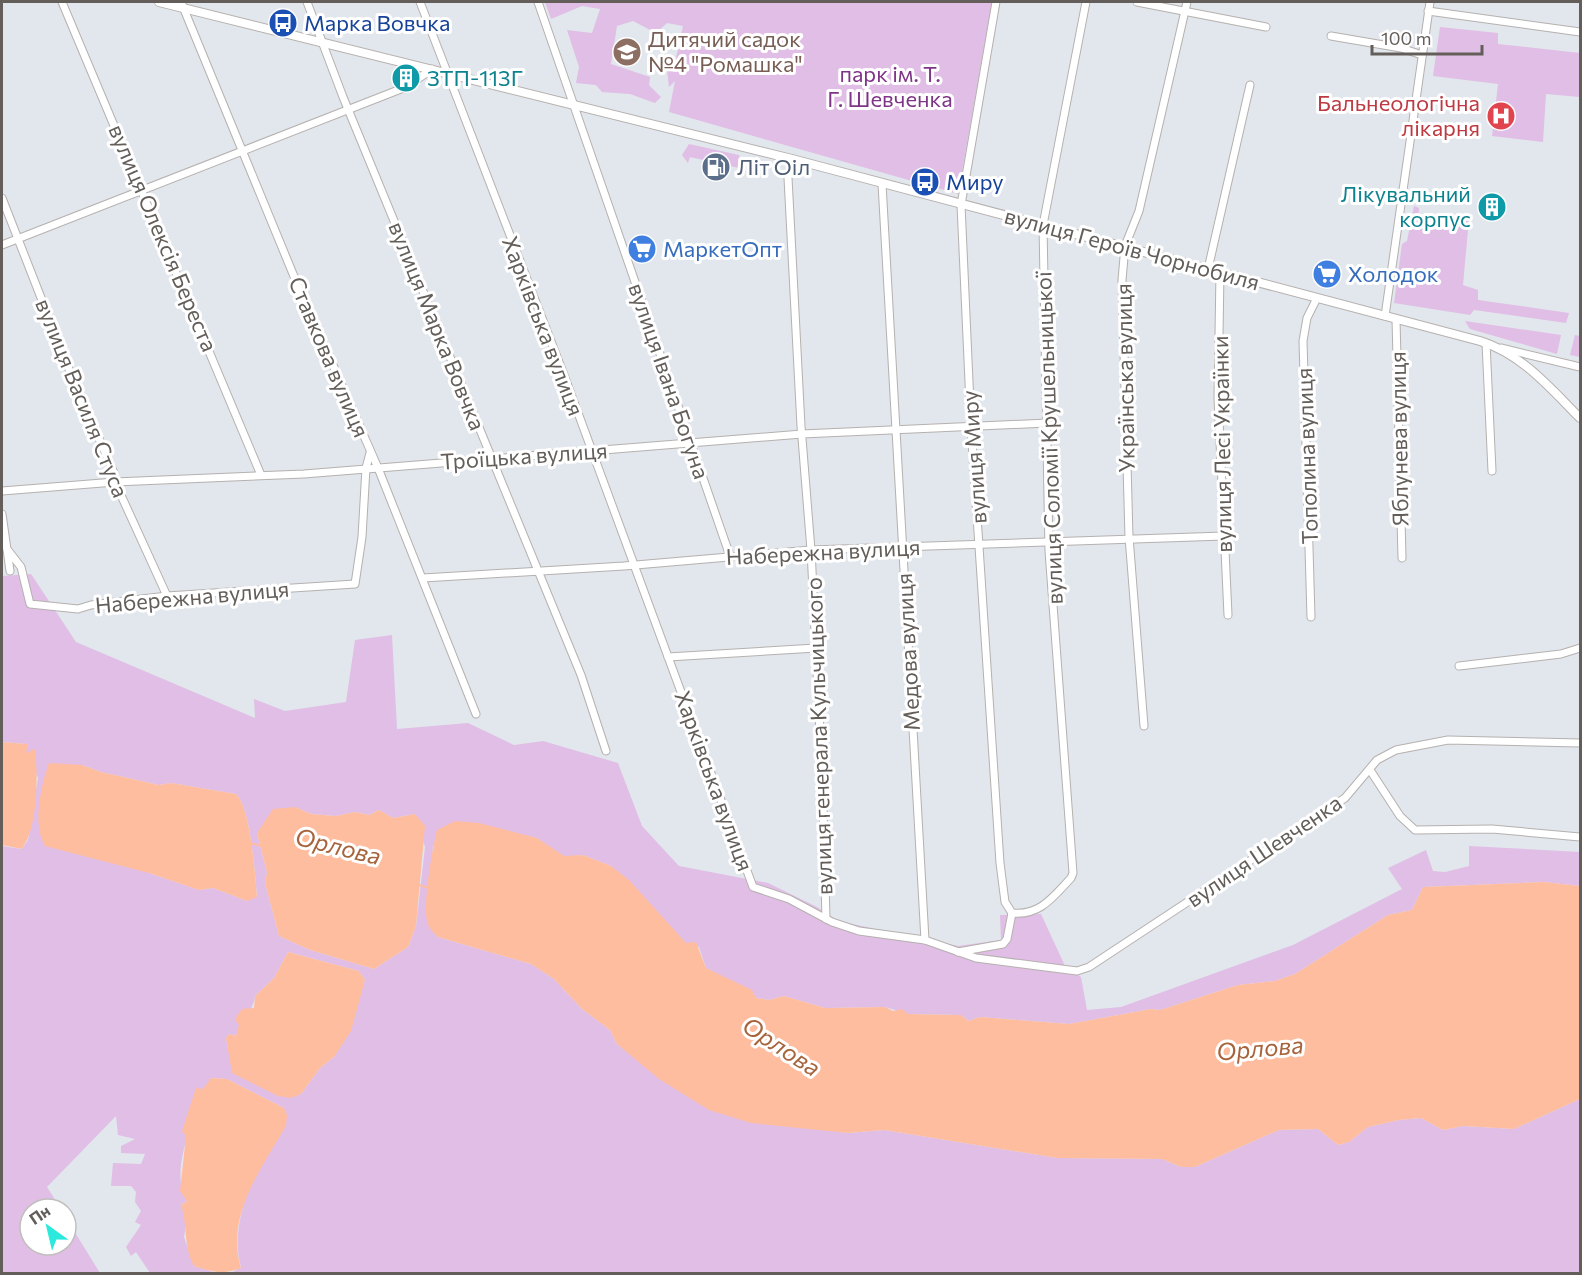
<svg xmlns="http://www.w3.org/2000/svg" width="1582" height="1275" viewBox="0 0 1582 1275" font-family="Commissioner,sans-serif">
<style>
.green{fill:#e0bee5;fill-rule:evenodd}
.water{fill:#ffbda0}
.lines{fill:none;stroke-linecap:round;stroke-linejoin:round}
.stream{stroke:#ffbda0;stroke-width:2}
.minor-casing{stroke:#b5b1ae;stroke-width:9}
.tertiary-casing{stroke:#b5b1ae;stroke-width:10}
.minor{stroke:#fff;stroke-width:7}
.tertiary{stroke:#fff;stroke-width:8}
.labels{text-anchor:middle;stroke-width:6;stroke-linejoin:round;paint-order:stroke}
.transit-label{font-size:22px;fill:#164399;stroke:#fff;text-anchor:start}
.education-label{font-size:22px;fill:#785e54;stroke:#fff;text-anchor:start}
.park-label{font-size:22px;fill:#7f3587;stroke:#fff}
.culture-label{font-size:22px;fill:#0d838f;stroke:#fff;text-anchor:start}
.health-label{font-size:22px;fill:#be3a42;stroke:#fff;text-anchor:end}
.service-label{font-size:22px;fill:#4e5e75;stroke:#fff;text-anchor:start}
.street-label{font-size:22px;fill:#635e5a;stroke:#fff}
.shop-label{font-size:22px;fill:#366cbe;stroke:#fff;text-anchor:start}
.water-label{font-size:24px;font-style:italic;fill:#a7643c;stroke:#fff}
</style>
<rect width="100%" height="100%" fill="#e2e6ed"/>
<g class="green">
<polygon points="545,2 992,2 958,194 669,112 675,81 669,87 667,70 676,58 683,26 667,23 656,33 633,21 617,26 611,64 650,77 649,85 661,97 655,103 630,94 602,92 596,85 576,83 579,67 567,30 592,33 600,9 582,6 551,19"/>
<polygon points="1440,27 1498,33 1498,44 1580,53 1580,97 1546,94 1543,142 1492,136 1498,84 1433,76"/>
<polygon points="689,144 739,155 742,165 739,168 690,157 688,163 682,155"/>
<polygon points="1414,206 1419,208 1418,218 1431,217 1430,225 1440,229 1445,216 1469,219 1463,285 1478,290 1478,300 1569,313 1566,323 1474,310 1470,315 1394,303 1402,244 1407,241"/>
<polygon points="1465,321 1561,335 1557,354 1470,329"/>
<polygon points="1575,335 1580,336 1580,357 1570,355"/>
<path d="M 31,574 L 76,642 L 255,718 L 254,699 L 285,711 L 346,702 L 355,640 L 392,635 L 397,729 L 468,723 L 514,745 L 543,741 L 618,763 L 642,826 L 679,866 L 768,883 L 817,907 L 838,921 L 958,946 L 1001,940 L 1000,915 L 1041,914 L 1065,966 L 1081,977 L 1087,1010 L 1121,1007 L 1293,945 L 1402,889 L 1388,868 L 1426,850 L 1433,871 L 1445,872 L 1469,866 L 1469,846 L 1580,852 L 1580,886 L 1544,882 L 1423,887 L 1412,910 L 1388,915 L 1295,974 L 1275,981 L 1238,985 L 1160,1010 L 1151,1009 L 1069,1024 L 980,1017 L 968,1021 L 961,1015 L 908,1014 L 885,1007 L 825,1008 L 784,996 L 769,1000 L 756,998 L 747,990 L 706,968 L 699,947 L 686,944 L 611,866 L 583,855 L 564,857 L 537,838 L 514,833 L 433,846 L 427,922 L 438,937 L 531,964 L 554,979 L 582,1009 L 610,1030 L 617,1044 L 671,1086 L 811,1128 L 848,1133 L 884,1130 L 1057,1158 L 1162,1159 L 1181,1167 L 1195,1167 L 1279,1130 L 1318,1129 L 1338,1145 L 1349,1142 L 1368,1127 L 1399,1120 L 1421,1118 L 1443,1130 L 1463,1126 L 1514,1129 L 1580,1099 L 1580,1273 L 231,1273 L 241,1267 C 226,1217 265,1154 284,1108 L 227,1079 L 211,1078 C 198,1109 167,1170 187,1201 L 181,1205 L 187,1220 L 184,1237 L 194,1266 L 217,1273 L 150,1273 L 136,1252 L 131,1256 L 126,1247 L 141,1225 L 135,1222 L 141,1211 L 135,1202 L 136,1192 L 131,1186 L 111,1186 L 113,1163 L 141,1164 L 145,1154 L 121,1153 L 121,1146 L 135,1139 L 118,1135 L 116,1116 L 47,1187 L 61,1209 L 30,1209 L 30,1245 L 66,1245 L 66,1218 L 100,1273 L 2,1273 L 2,846 L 22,849 L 28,840 L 38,778 L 25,753 L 28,744 L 2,742 L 2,576 ZM 82,765 L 101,772 L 159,785 L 171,783 L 236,794 C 251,809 255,874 257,896 L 247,901 L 213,888 L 199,890 L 149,873 ZM 295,807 L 311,814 L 336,816 L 355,812 L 369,815 L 379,810 L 393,818 L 415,814 L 425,847 L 416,926 L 408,947 L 374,969 L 310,950 L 279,936 L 265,883 L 267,872 L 257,833 ZM 288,952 L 359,971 L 365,980 L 334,1057 L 320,1068 L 301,1094 L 228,1049 L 226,1038 L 229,1034 L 236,1036 C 241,1020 253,1012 255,996 L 274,978 Z"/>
</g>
<g class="water">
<path d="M 2,742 L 28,744 L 26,753 L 35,749 C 38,776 38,827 22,849 L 2,845 Z"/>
<path d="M 49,763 L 82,765 L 101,772 L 159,785 L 171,783 L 236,794 C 251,809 255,874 257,897 L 247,901 L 213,888 L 199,890 L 149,873 L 45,846 C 32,824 41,786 49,763 Z"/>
<polygon points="295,807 311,814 336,816 355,812 369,815 379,810 393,818 415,814 425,826 416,926 408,947 374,969 310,950 279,936 265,883 267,872 257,833 273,809"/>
<path d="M 455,821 L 479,823 L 537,838 L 564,856 L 583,855 L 611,866 L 629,880 L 686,943 L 696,942 L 706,968 L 752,990 L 756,998 L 769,1000 L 784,996 L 825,1008 L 885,1007 L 893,1011 L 902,1009 L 908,1014 L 961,1015 L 968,1021 L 980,1017 L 1069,1024 L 1151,1009 L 1160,1010 L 1238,985 L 1275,981 L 1295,974 L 1388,915 L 1412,910 L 1423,887 L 1544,882 L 1580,886 L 1580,1099 L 1514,1129 L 1463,1126 L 1443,1130 L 1421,1118 L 1399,1120 L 1368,1127 L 1349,1142 L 1338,1145 L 1318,1129 L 1279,1130 L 1195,1167 L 1181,1167 L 1162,1159 L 1057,1158 L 884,1130 L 848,1133 L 751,1123 L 709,1110 L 659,1079 L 617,1044 L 610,1030 L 582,1009 L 554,979 L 531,964 L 438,937 C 433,932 428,928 427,921 C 423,902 432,850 437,830 Z"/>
<polygon points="288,952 359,971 365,980 351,1031 334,1057 320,1068 301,1094 291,1098 278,1096 232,1073 226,1038 229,1034 236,1036 239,1025 235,1019 242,1009 254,1008 255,996 274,978"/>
<path d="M 211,1078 L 227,1079 L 284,1108 L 287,1115 L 286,1126 C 261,1169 225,1216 241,1268 C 224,1275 211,1272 194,1266 C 183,1246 188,1226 181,1205 L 187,1201 L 180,1191 L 186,1136 L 182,1131 L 196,1088 L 203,1089 Z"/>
</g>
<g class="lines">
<g class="stream">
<polyline points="250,843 262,846"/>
<polyline points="419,885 431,889"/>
</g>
<g class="minor-casing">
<g id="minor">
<polyline points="62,2 261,475"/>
<polyline points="181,2 293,274 378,468 476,714"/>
<polyline points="307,2 343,97 581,675 606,751"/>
<polyline points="420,2 564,375 753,887 789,899 832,922 859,931 925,940 976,958 1077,971 1089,967 1345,798 1377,760 1396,750 1448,740 1580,743"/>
<polyline points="538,2 730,556"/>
<polyline points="996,2 961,205 971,426 1000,863 1005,902 1012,913"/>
<polyline points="1137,2 1266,27"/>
<polyline points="1428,11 1580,32"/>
<polyline points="1331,36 1401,48 1422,55"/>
<polyline points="792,159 788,178 801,426 811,550 822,773 826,919"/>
<polyline points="882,184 925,940"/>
<polyline points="2,198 72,377 114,473 115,482 167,596"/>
<polyline points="2,245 406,87 432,69"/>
<polyline points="1208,269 1250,85"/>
<polyline points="1220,272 1218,398 1228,615"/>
<polyline points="1385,316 1430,2"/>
<polyline points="1396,319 1402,558"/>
<polyline points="1486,343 1492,471"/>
<polyline points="1501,348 1580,367"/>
<polyline points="2,491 115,482 304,474 802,434 1047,423"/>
<polyline points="2,514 10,571"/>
<polyline points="7,549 21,567 30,604 78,609 91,605 167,596 355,584 362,537 366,468 370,453"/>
<polyline points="423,578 624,566 811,550 1224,536"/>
<polyline points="1311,617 1303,341 1307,318 1317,298"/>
<polyline points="668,657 816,648"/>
<polyline points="1459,666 1561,654 1580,648"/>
<polyline points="1144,726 1129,537 1122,280 1125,246 1139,211 1187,2"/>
<polyline points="1370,770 1400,816 1415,830 1492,829 1580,837"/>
<path d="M 1012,913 C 1040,916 1053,897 1071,878 L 1073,873 L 1049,551 L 1043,225 L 1086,2"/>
<polyline points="958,952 1003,944 1007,939 1012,913"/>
</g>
</g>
<g class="tertiary-casing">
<path id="tertiary" d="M 159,2 L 792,159 L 1480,341 C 1522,354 1550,388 1580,418"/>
</g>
<use href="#minor" class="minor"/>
<use href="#tertiary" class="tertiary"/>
</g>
<defs>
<g id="bus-disc" transform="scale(1.5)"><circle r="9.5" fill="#1a4fb4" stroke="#fff"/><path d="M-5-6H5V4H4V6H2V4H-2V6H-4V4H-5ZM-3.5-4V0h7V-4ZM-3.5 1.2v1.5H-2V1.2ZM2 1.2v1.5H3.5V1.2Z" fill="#fff"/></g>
<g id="school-disc" transform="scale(1.5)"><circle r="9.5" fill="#8d6e63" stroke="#fff"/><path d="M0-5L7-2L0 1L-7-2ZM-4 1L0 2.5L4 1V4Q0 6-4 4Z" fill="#fff"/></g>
<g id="building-disc" transform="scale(1.5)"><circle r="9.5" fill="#0f9aa8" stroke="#fff"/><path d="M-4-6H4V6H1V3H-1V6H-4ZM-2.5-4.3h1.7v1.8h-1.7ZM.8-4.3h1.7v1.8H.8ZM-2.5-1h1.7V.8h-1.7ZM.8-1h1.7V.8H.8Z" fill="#fff"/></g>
<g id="hospital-disc" transform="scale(1.5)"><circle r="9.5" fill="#e0444e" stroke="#fff"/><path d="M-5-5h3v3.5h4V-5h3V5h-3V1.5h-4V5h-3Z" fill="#fff"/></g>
<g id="fuel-disc" transform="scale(1.5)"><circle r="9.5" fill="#5c6f8a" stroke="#fff"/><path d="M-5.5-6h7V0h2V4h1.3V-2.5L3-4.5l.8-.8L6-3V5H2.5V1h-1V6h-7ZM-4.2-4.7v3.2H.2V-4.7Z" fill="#fff"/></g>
<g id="supermarket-disc" transform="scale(1.5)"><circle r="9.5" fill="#3f7fe0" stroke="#fff"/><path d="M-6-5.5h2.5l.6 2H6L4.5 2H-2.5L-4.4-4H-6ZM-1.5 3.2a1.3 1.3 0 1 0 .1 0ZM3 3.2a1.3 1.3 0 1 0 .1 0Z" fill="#fff"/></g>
</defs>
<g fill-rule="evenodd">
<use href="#bus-disc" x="283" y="23"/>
<use href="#school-disc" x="627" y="52"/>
<use href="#building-disc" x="406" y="78"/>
<use href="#hospital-disc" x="1501" y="116"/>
<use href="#fuel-disc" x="716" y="167"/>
<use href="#bus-disc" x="925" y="182"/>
<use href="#building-disc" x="1492" y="207"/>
<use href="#supermarket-disc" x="642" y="249"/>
<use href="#supermarket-disc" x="1327" y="274"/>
</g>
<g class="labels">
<g class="transit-label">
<text x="304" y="31">Марка Вовчка</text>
<text x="946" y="190">Миру</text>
</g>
<g class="education-label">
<text x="648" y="47">Дитячий садок<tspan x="648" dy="25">№4 "Ромашка"</tspan></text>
</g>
<g class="park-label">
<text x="890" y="82">парк ім. Т.<tspan x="890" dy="25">Г. Шевченка</tspan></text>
</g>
<g class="culture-label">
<text x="427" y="86">ЗТП-113Г</text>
<text x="1471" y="202" text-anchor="end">Лікувальний<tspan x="1471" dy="25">корпус</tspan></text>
</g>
<g class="health-label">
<text x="1480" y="111">Бальнеологічна<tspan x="1480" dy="25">лікарня</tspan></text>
</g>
<g class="service-label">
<text x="737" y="175">Літ Оіл</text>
</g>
<g class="street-label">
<text transform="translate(163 238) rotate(67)" y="8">вулиця Олексія Береста</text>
<text transform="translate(1132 249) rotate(15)" y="8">вулиця Героїв Чорнобиля</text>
<text transform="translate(437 326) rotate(68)" y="8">вулиця Марка Вовчка</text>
<text transform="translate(543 326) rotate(69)" y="8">Харківська вулиця</text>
<text transform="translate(329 357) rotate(67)" y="8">Ставкова вулиця</text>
<text transform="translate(1125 378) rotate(-91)" y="8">Українська вулиця</text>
<text transform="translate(669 381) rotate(71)" y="8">вулиця Івана Богуна</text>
<text transform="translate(82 398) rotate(68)" y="8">вулиця Василя Стуса</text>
<text transform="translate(1049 438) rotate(-92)" y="8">вулиця Соломії Крушельницької</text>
<text transform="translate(1399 439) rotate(-91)" y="8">Яблунева вулиця</text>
<text transform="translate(1222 444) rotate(-91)" y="8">вулиця Лесі Українки</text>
<text transform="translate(524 456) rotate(-4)" y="8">Троїцька вулиця</text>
<text transform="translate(1307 456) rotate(-92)" y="8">Тополина вулиця</text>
<text transform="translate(974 457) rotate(-94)" y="8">вулиця Миру</text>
<text transform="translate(823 552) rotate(-3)" y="8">Набережна вулиця</text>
<text transform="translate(192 597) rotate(-5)" y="8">Набережна вулиця</text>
<text transform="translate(908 652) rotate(-93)" y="8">Медова вулиця</text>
<text transform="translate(819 736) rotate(-92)" y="8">вулиця генерала Кульчицького</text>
<text transform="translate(714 781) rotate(70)" y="8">Харківська вулиця</text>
<text transform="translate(1264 851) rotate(-34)" y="8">вулиця Шевченка</text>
</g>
<g class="shop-label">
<text x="663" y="257">МаркетОпт</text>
<text x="1348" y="282">Холодок</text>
</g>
<g class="water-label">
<text transform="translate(338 847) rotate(14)" y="8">Орлова</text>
<text transform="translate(781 1047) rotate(33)" y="8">Орлова</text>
<text transform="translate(1260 1049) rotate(-5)" y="8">Орлова</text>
</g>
</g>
<rect width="1582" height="1275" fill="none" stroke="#635e5a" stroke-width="6"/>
<g transform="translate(48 1227) rotate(326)"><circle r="28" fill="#ffffff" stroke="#c1bfbd" stroke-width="1.5"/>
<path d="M0-4.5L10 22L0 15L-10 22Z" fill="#2ce9de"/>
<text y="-9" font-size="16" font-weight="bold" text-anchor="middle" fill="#635e5a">Пн</text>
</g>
<path d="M1372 45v9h110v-9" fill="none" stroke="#635e5a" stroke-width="3"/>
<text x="1381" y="45" font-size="18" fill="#635e5a" stroke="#ffffff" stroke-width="4.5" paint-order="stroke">100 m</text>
</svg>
